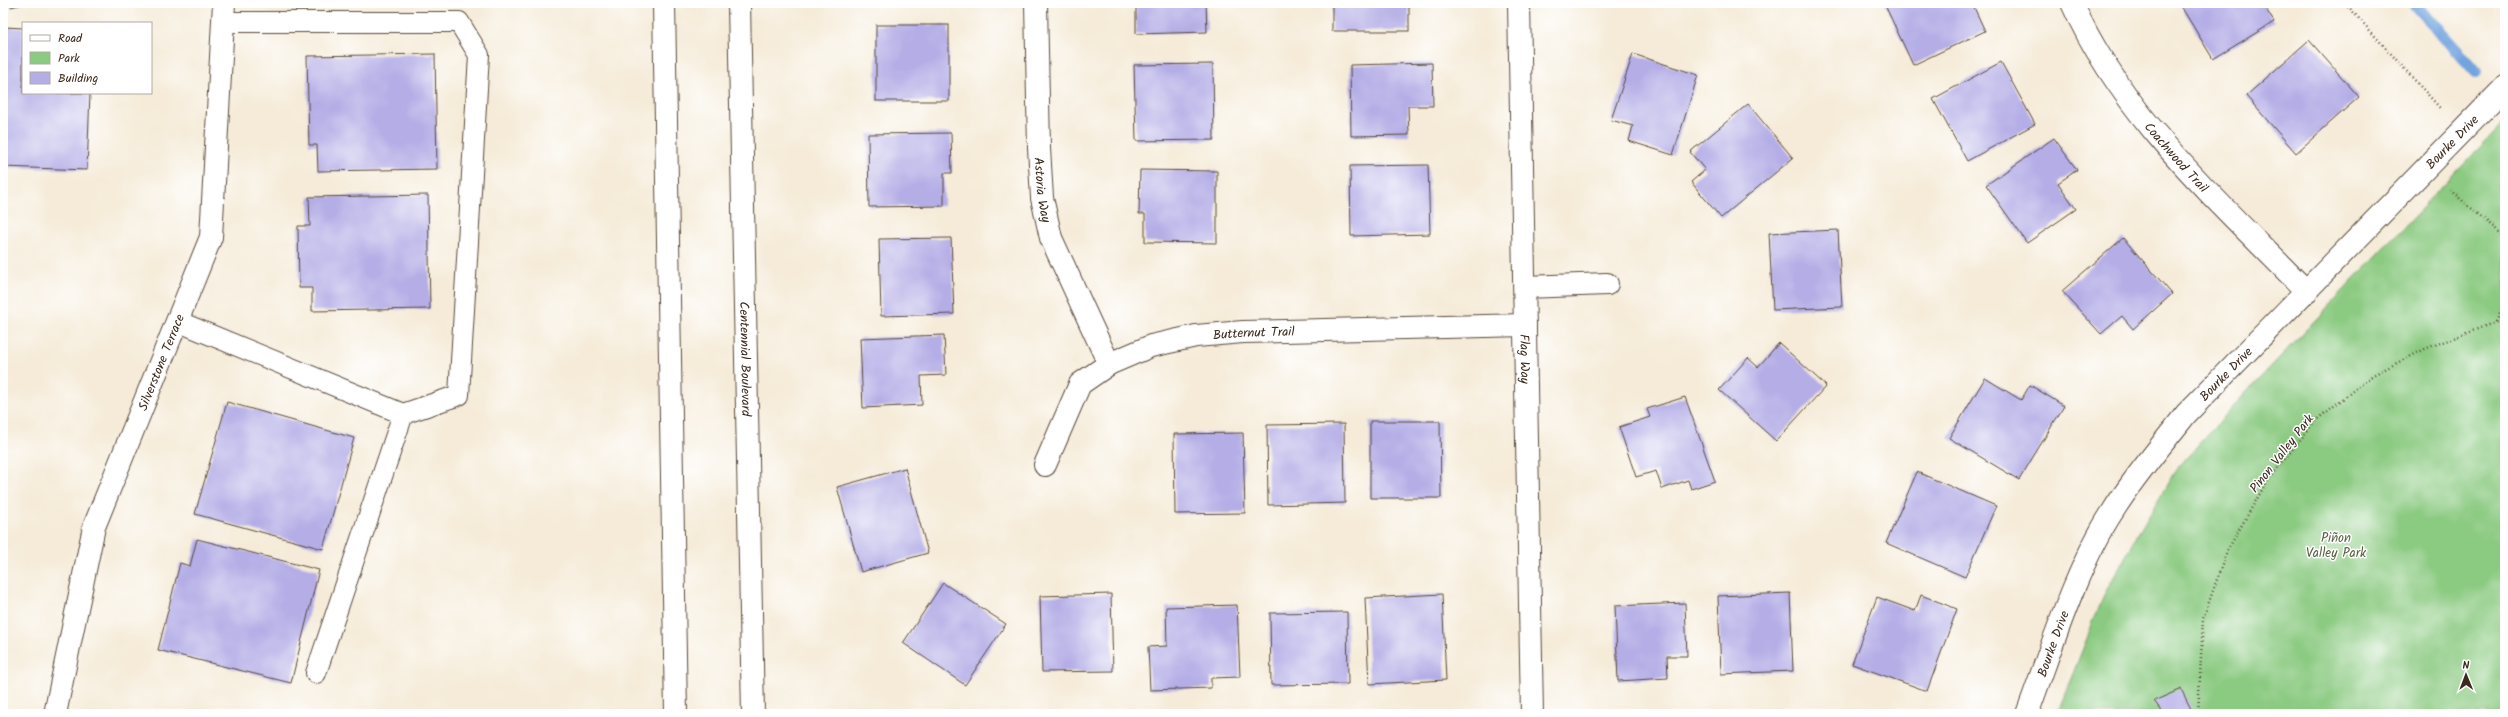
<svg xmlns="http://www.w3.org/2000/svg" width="2508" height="717" viewBox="0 0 2508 717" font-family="Kalam,sans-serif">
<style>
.green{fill:#8bca81;stroke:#637a50}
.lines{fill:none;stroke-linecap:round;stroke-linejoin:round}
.stream{stroke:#73a4de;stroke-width:12}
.building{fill:#b4ade6}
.service-casing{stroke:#57473a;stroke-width:22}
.minor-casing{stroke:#57473a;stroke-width:24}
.secondary-casing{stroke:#57473a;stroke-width:24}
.path{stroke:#57473a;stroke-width:2.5;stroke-dasharray:1 3;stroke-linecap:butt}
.service{stroke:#fff;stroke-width:20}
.minor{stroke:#fff;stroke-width:22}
.secondary{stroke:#fff;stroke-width:22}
.labels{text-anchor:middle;stroke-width:3;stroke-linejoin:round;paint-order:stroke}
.street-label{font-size:13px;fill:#3b2a1e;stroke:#fff}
.park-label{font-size:13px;fill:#576241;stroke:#fff}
</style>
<rect width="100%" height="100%" fill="#fff"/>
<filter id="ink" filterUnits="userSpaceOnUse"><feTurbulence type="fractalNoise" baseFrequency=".025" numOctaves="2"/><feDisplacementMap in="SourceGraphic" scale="8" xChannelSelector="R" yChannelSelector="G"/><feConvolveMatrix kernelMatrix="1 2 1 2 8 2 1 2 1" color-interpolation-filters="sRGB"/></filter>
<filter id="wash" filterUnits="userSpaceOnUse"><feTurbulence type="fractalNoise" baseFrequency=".012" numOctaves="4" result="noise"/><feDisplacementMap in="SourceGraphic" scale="16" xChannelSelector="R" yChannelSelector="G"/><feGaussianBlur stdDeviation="0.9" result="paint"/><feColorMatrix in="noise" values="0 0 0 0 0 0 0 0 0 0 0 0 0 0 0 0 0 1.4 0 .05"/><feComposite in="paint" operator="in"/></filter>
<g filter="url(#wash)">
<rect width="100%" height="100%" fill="#f5ebd8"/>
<polygon class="green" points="2505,121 2505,714 2057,714 2103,598 2139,532 2175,471 2220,420"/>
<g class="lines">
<polyline class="stream" points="2414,3 2476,72"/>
</g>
<g id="blocks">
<g class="building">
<polygon points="10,3 26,3 11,7"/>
<polygon points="1136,3 1206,3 1207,32 1136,34"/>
<rect x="1332" y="3" width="77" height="28"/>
<polygon points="1884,3 1972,3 1985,31 1913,65"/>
<polygon points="2179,3 2262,3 2274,22 2213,59"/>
<rect x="876" y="25" width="73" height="76"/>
<polygon points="4,27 23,28 23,93 90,93 87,170 3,167"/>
<polygon points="2309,40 2359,97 2296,153 2246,96"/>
<polygon points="435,54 437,169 318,171 317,145 309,145 307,56"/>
<polygon points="1633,54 1698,75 1673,155 1629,141 1633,126 1611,120"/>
<polygon points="2001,62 2035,124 1967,161 1933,99"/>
<polygon points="1432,63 1433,106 1408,106 1409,135 1351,136 1350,65"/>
<polygon points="1213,64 1214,140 1136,141 1134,65"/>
<polygon points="1748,104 1793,158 1721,218 1691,182 1705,170 1690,152"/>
<polygon points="951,133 952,173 944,173 944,206 869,207 868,134"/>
<polygon points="2054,138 2077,170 2058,183 2076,209 2027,243 1986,185"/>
<polygon points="1428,165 1430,234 1351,236 1350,166"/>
<polygon points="1140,170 1217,171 1217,243 1145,242 1145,214 1139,214"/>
<polygon points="428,195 430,309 312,311 312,288 299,288 298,226 310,226 309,197"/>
<polygon points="1838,230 1842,307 1773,310 1769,233"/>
<polygon points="951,238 954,314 881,316 879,239"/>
<polygon points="2123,238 2172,294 2133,329 2122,316 2101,334 2062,291"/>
<polygon points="944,335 946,375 921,376 922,405 863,408 860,338"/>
<polygon points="1779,343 1826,386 1776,441 1719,390 1748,358 1758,367"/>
<polygon points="1985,378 2021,400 2030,385 2064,406 2019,480 1949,438"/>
<polygon points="1685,397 1715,481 1691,489 1688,480 1662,489 1656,471 1636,477 1619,427 1650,417 1647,409"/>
<polygon points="227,402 354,438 323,549 195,514"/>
<polygon points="1370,421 1440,421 1441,498 1370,498"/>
<polygon points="1344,424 1345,503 1268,505 1267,425"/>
<polygon points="1243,433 1245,513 1175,514 1174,434"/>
<polygon points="905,468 928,553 861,572 837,487"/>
<polygon points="1917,472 1996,506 1965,577 1886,543"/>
<polygon points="197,539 319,570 291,683 158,650 180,563 190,566"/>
<polygon points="943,583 1006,624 965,685 903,643"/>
<polygon points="1790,593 1793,671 1721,674 1718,596"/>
<polygon points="1111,594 1113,671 1042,672 1040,596"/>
<polygon points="1442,594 1446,680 1369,684 1365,598"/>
<polygon points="1921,595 1957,609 1927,691 1852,664 1877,597 1915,611"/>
<polygon points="1685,603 1687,656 1667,656 1668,678 1618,681 1615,606"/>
<polygon points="1237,605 1240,677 1211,678 1211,688 1150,690 1148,647 1167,646 1166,607"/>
<polygon points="1347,612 1348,684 1271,685 1270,613"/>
<polygon points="2181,689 2192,711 2186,714 2164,714 2154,701"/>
</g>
</g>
</g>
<g filter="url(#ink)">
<use href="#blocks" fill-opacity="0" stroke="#57473a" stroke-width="1"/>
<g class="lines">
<g class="service-casing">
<g id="service">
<polyline points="223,22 459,22 479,55 459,395 403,414 316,673"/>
<polyline points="177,321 403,414"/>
</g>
</g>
<g class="minor-casing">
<g id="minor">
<path id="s1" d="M 1036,3 L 1039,148 L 1042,198 L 1051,238 L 1109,364"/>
<path id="s2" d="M 1519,3 L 1532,714"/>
<path id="s3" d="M 2072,3 C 2123,118 2221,203 2307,292"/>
<polyline points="1525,287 1607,284"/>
<path id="s4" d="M 1045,465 L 1080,384 L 1109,364 L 1151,346 L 1196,336 L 1243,332 L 1525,325"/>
<path id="s5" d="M 55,714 L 94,527 L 211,237 L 224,3"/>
<path id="s6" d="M 2027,714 C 2051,650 2076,567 2113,511 C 2134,477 2161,446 2186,414 L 2505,87"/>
</g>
</g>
<g class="secondary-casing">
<g id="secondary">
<polyline points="664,3 676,714"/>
<path id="s7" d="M 739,3 L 753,714"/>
</g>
</g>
<g class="path">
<polyline points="2345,3 2440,108"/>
<polyline points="2450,190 2505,237"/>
<polyline points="2496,322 2505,303"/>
<polyline points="2198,714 2203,619 2227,551 2266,483 2315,421 2373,375 2427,348 2496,322 2505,323"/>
</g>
<use href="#service" class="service"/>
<use href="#minor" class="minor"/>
<use href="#secondary" class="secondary"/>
</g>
</g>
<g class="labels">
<g class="street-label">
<text dy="5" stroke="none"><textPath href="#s6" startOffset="723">Bourke Drive</textPath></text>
<text dy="5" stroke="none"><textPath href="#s3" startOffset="187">Coachwood Trail</textPath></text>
<text dy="5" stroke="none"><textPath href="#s1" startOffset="187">Astoria Way</textPath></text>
<text dy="5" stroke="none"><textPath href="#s4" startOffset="273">Butternut Trail</textPath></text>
<text dy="5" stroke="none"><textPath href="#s7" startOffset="356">Centennial Boulevard</textPath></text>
<text dy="5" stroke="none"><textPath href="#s2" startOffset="356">Flag Way</textPath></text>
<text dy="5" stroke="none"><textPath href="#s5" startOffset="369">Silverstone Terrace</textPath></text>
<text dy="5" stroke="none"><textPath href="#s6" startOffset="399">Bourke Drive</textPath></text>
<text transform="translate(2281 453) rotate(-52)" y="5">Pinon Valley Park</text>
<text dy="5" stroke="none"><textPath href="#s6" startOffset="75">Bourke Drive</textPath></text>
</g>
<g class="park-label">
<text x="2336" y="542">Piñon<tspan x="2336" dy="15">Valley Park</tspan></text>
</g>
</g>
<rect width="2508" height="717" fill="none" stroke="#fff" stroke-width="16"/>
<rect x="22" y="22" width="130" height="72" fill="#ffffff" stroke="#b1aaa5"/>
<rect x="30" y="35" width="20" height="6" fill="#ffffff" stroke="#b1aaa5"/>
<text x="58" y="42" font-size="12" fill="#3b2a1e">Road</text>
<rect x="30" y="52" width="20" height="12" fill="#8bca81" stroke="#b1aaa5"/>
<text x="58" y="62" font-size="12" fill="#3b2a1e">Park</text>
<rect x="30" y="72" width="20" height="12" fill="#b4ade6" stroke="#b1aaa5"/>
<text x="58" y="82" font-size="12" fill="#3b2a1e">Building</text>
<g transform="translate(2466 675) rotate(359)" stroke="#ffffff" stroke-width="3" paint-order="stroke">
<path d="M0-3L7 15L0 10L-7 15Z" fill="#3b2a1e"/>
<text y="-6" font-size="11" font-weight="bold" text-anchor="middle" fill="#3b2a1e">N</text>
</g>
</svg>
